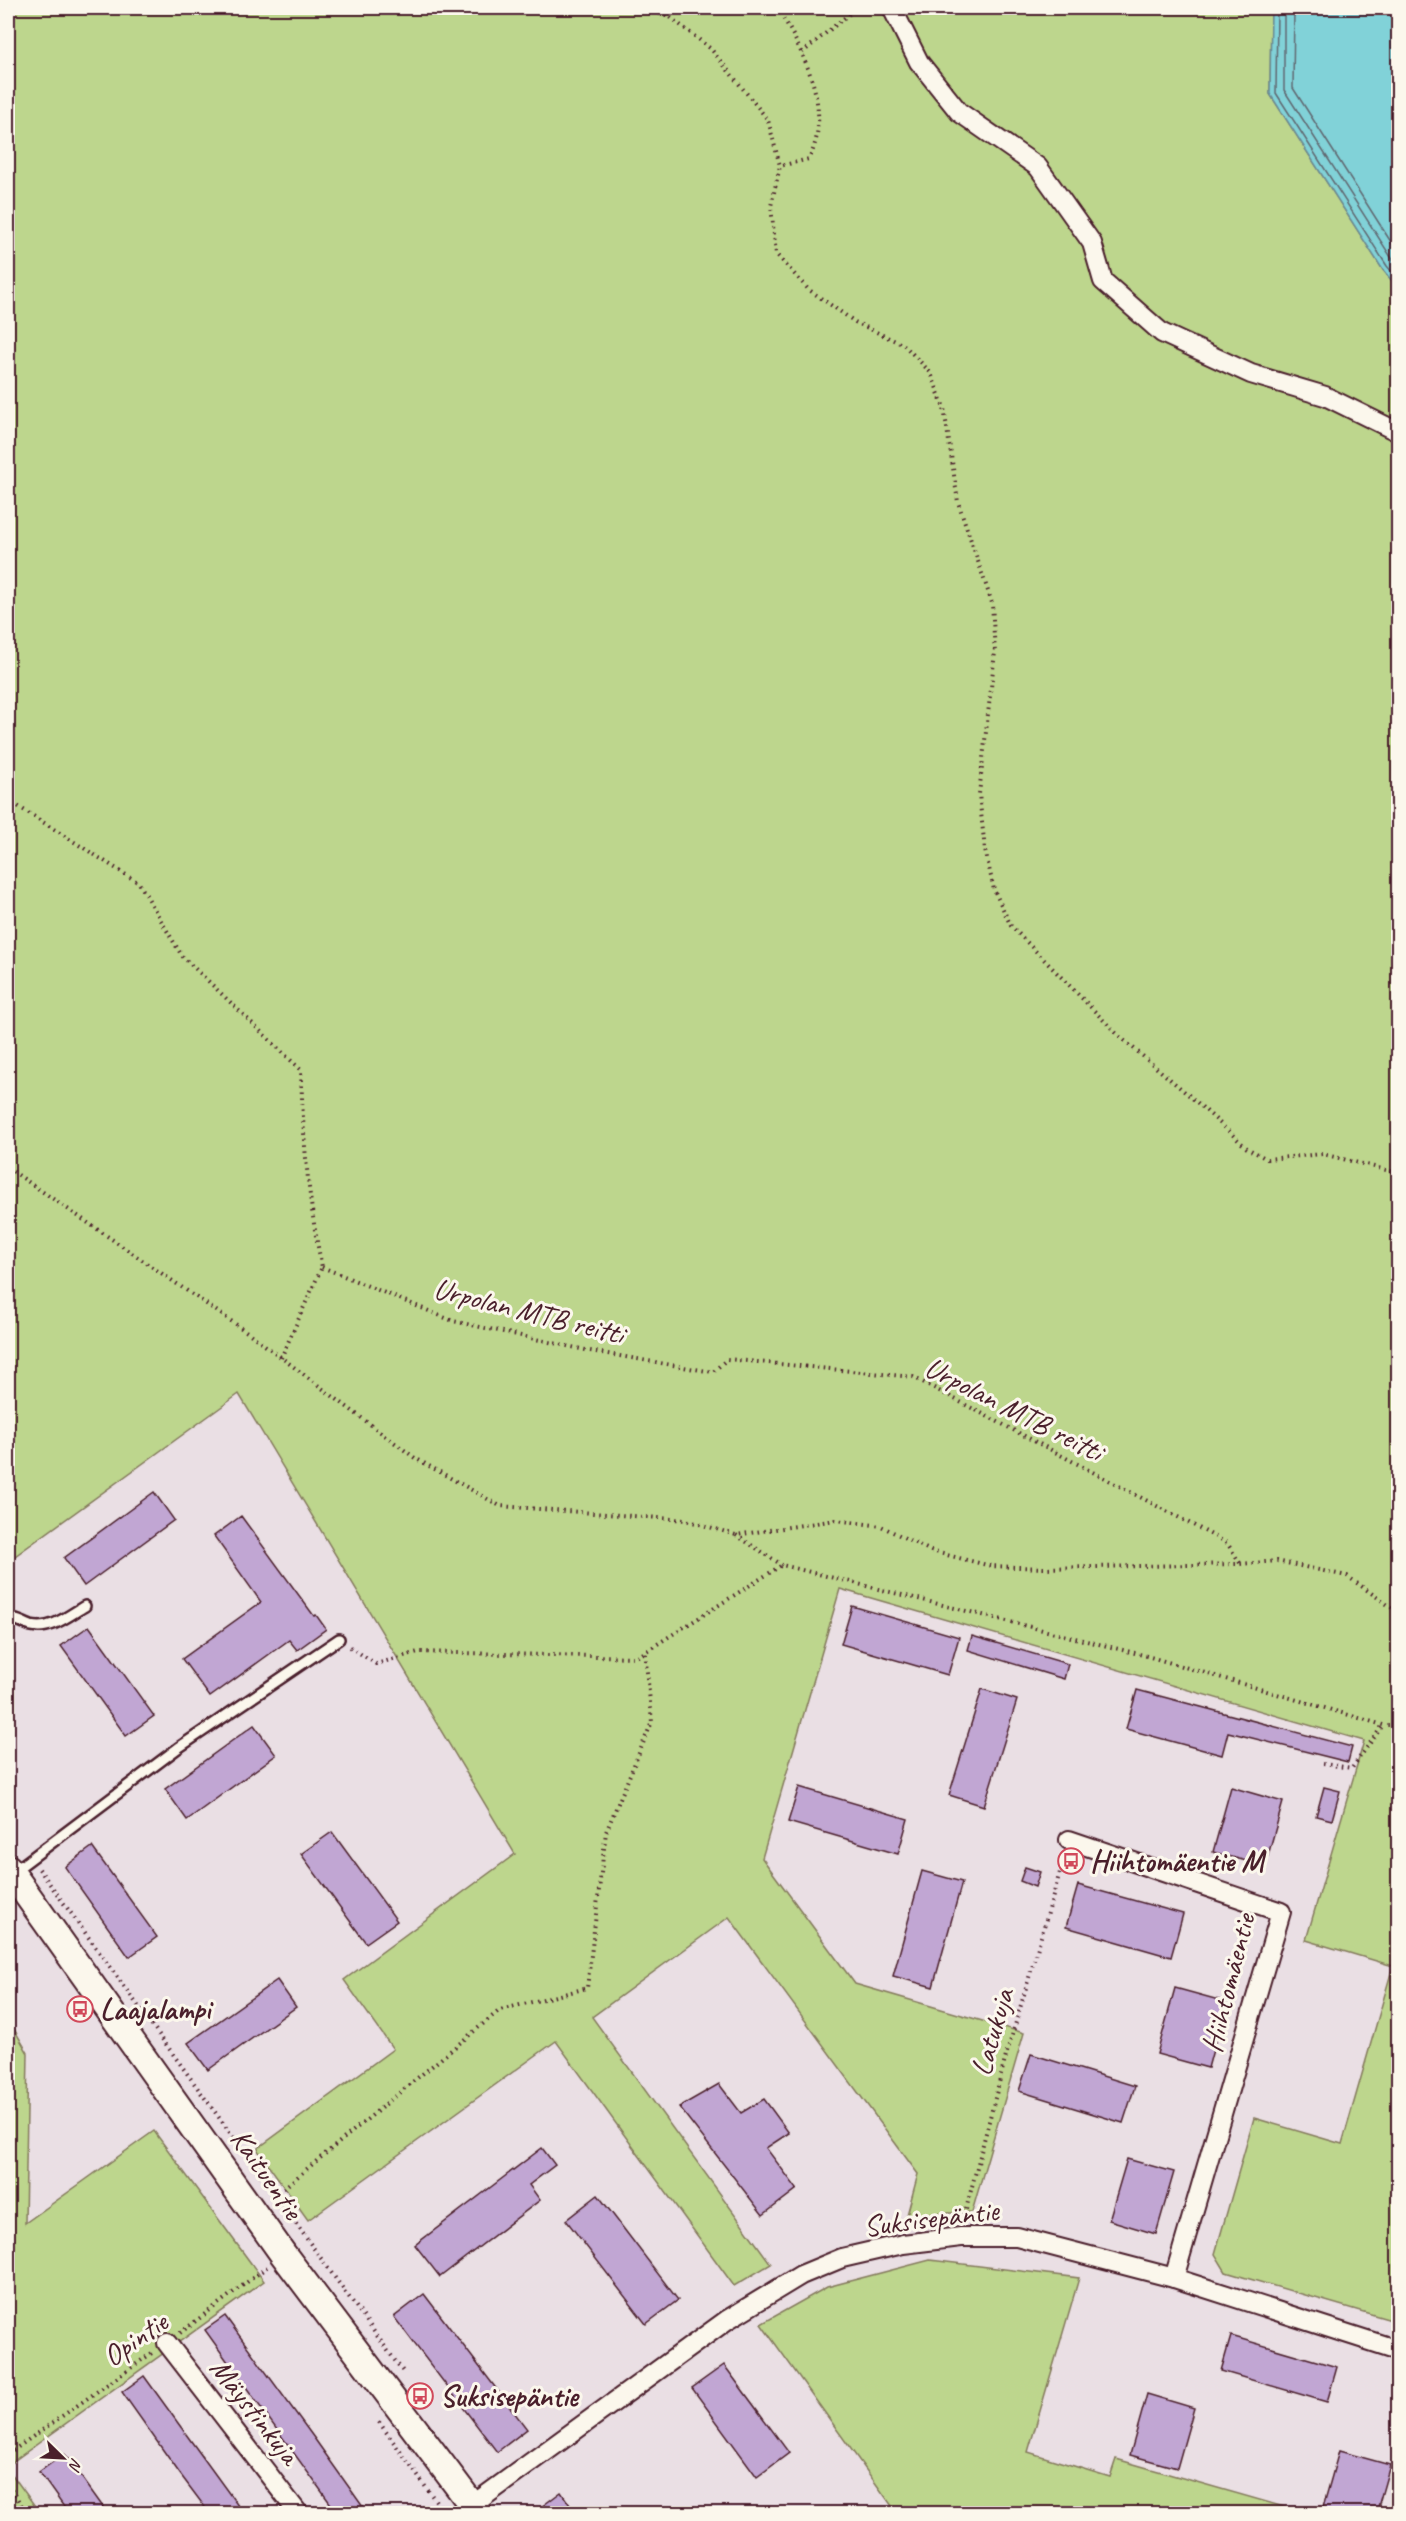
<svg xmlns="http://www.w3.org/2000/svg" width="1406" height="2521" viewBox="0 0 1406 2521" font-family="Caveat,sans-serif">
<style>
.green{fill:#bdd68d;stroke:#847a5c;stroke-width:1.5}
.water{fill:#81d2d8;stroke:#6b8a93;stroke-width:1.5}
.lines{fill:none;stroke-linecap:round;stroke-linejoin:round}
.shore{stroke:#606770;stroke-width:1.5}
.building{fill:#c1a6d3;stroke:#4a1f2b;stroke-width:1.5}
.lane-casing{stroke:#4a1f2b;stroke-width:14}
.street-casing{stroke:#4a1f2b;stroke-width:22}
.secondary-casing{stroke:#4a1f2b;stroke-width:30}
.path{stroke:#4a1f2b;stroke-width:4;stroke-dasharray:1.5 4.5;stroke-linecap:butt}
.lane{stroke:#fbf7ec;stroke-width:9}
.street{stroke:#fbf7ec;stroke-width:18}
.secondary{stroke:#fbf7ec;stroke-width:26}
.labels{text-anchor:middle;stroke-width:6;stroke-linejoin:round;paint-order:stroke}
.street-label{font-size:30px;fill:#4a1f2b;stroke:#fbf7ec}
.poi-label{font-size:30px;font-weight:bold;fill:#4a1f2b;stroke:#fbf7ec;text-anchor:start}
</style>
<rect width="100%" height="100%" fill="#eadfe4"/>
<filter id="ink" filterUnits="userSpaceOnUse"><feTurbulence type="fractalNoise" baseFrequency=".0167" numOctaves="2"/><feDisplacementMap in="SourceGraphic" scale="12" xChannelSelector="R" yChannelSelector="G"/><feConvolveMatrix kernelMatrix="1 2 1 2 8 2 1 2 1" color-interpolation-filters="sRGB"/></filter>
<g filter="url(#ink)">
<g class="green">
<polygon points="8,8 1271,8 1270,94 1383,270 1398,288 1398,2322 1226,2272 1215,2254 1254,2118 1342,2144 1393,1966 1306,1940 1364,1741 840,1589 762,1858 855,1984 1024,2033 972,2212 907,2215 918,2174 729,1917 592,2017 771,2264 734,2286 556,2041 308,2220 257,2149 393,2049 344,1980 515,1854 239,1394 8,1561"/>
<polygon points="8,2019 28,2053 25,2223 154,2131 264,2281 8,2465"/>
<polygon points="930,2260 1079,2278 1028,2452 1110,2477 1116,2459 1305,2513 897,2513 761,2324 827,2287"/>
<polygon points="8,2469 40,2513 8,2513"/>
</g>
<polygon class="water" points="1271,8 1398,8 1398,288 1383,270 1270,94"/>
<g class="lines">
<g class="shore">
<polyline points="1277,8 1276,93 1387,266 1398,279"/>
<polyline points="1284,8 1284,90 1398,268"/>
<polyline points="1294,8 1293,88 1398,253"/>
</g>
</g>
<g class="building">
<polygon points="154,1492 174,1520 84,1586 64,1558"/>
<polygon points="241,1516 314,1616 316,1615 326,1629 297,1650 289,1640 210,1697 182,1659 261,1602 214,1536"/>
<polygon points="852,1606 959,1637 948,1675 841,1644"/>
<polygon points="89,1626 154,1716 126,1736 61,1646"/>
<polygon points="972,1636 1068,1664 1064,1679 968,1650"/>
<polygon points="982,1689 1017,1700 984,1806 949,1795"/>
<polygon points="1137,1690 1352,1747 1348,1762 1228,1732 1222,1755 1126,1729"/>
<polygon points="254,1725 276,1755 187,1820 165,1789"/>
<polygon points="799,1787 908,1819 898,1854 788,1822"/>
<polygon points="1231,1787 1283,1802 1265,1866 1213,1852"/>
<polygon points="1324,1787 1340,1791 1332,1820 1316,1816"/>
<polygon points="332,1832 397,1921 366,1943 301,1854"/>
<polygon points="92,1847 157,1937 129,1957 65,1867"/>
<polygon points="1025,1867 1040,1872 1035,1887 1020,1881"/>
<polygon points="922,1871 962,1882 933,1987 893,1976"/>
<polygon points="1078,1885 1183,1914 1171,1957 1066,1927"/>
<polygon points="277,1980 296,2007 208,2070 188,2043"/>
<polygon points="1175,1988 1226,2002 1208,2068 1157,2054"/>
<polygon points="1031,2054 1135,2086 1123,2123 1019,2091"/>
<polygon points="719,2084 741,2113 764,2099 789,2133 766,2148 797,2189 763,2215 679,2107"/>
<polygon points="542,2148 555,2165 529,2185 540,2200 440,2277 415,2245"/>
<polygon points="1127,2159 1174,2172 1156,2234 1109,2220"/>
<polygon points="598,2195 678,2300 646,2324 566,2220"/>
<polygon points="424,2294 527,2429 497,2452 394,2317"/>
<polygon points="225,2316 314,2438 368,2514 338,2514 238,2376 205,2330"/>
<polygon points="1231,2336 1337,2367 1327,2402 1221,2371"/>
<polygon points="724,2365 789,2453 757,2477 692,2388"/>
<polygon points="144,2376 183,2430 244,2514 210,2514 180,2474 122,2392"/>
<polygon points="1147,2394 1194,2408 1177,2468 1130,2455"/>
<polygon points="1339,2451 1390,2465 1376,2514 1330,2514 1322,2511"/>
<polygon points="64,2454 75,2468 108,2514 69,2514 39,2472"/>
<polygon points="561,2492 576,2514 532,2514"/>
</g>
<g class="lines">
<g class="lane-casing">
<g id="lane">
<path d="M 8,1619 C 17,1618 22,1623 31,1626 C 51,1631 69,1615 85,1606"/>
<polyline points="13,1872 178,1748 339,1639"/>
</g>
</g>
<g class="street-casing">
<g id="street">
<polyline points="892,8 919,62 959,112 1038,167 1092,243 1103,281 1162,333 1251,374 1325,396 1398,432"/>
<polyline points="1069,1840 1281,1912 1174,2278"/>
<polyline points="167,2343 299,2514"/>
<polyline points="460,2514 727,2320 801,2275 842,2258 903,2244 961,2237 1017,2237 1174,2278 1398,2350"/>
</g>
</g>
<g class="secondary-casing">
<polyline id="secondary" points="8,1868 283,2254 479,2514"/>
</g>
<g class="path">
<polyline points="642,8 670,17 711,49 768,120 780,166 771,206 776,254 808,289 855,322 904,345 931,373 944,408 958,502 992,603 995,652 979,794 985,850 994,890 1011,926 1119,1036 1191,1097 1247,1148 1267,1159 1323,1154 1398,1173"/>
<path d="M 778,8 C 803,52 834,109 809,159 L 780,166"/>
<polyline points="802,53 856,8"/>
<path d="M 8,800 L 139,883 L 182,956 L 301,1070 C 303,1137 308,1201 322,1267"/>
<polyline points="8,1168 250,1334 415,1458 500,1506 686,1520 736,1535 836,1520 881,1526 931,1551 991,1566 1043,1568 1240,1564 1277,1561 1347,1576 1398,1612"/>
<polyline points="322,1267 453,1321 590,1351 713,1372 727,1359 913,1377 1227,1543 1240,1563"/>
<polyline points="281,1358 322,1267"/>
<polyline points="736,1535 782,1565"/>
<polyline points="350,1647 376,1664 418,1652 637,1657 782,1565 1147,1656 1383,1725 1398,1725"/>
<polyline points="1323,1764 1352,1768 1383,1725"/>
<polyline points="39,1869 404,2373"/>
<polyline points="274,2196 500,2010 587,1988 606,1832 652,1722 645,1652"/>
<polyline points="963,2221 1006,2056 1065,1855"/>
<polyline points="180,2333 267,2267"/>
<polyline points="379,2422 443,2511"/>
<polyline points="8,2454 152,2353"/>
<polyline points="8,2484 27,2514"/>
</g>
<use href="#lane" class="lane"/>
<use href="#street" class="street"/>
<use href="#secondary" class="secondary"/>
</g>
</g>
<defs>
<g id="bus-ring" transform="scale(1.35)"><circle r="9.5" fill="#fbf7ec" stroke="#d1495b" stroke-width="1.5"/><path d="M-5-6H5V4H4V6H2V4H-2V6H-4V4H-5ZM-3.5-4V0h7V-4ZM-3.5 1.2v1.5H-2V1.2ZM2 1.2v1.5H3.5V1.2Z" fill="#d1495b"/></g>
</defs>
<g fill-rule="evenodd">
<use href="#bus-ring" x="1071" y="1861"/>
<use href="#bus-ring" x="80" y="2009"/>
<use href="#bus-ring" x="420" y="2396"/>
</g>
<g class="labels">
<g class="street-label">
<text transform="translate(529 1311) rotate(14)" y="10">Urpolan MTB reitti</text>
<text transform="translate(1014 1409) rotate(27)" y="10">Urpolan MTB reitti</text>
<text transform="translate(1228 1983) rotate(-76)" y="10">Hiihtomäentie</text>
<text transform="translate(992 2032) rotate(-74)" y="10">Latukuja</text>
<text transform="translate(267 2174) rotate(55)" y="10">Kaituentie</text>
<text transform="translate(931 2218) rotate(-7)" y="10">Suksisepäntie</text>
<text transform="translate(135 2339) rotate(-35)" y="10">Opintie</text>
<text transform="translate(255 2411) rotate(52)" y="10">Mäystinkuja</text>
</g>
<g class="poi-label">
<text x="1090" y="1871">Hiihtomäentie M</text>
<text x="100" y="2019">Laajalampi</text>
<text x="440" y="2406">Suksisepäntie</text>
</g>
</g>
<rect width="1406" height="2521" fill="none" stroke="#fbf7ec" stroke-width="30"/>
<rect x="15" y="15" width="1376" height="2491" fill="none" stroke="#4a1f2b" stroke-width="2" filter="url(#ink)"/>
<g transform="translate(63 2458) rotate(114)" stroke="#fbf7ec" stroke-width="4.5" paint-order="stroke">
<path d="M0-4.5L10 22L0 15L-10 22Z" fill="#4a1f2b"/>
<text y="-9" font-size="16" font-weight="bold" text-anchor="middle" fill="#4a1f2b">N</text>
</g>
</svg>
